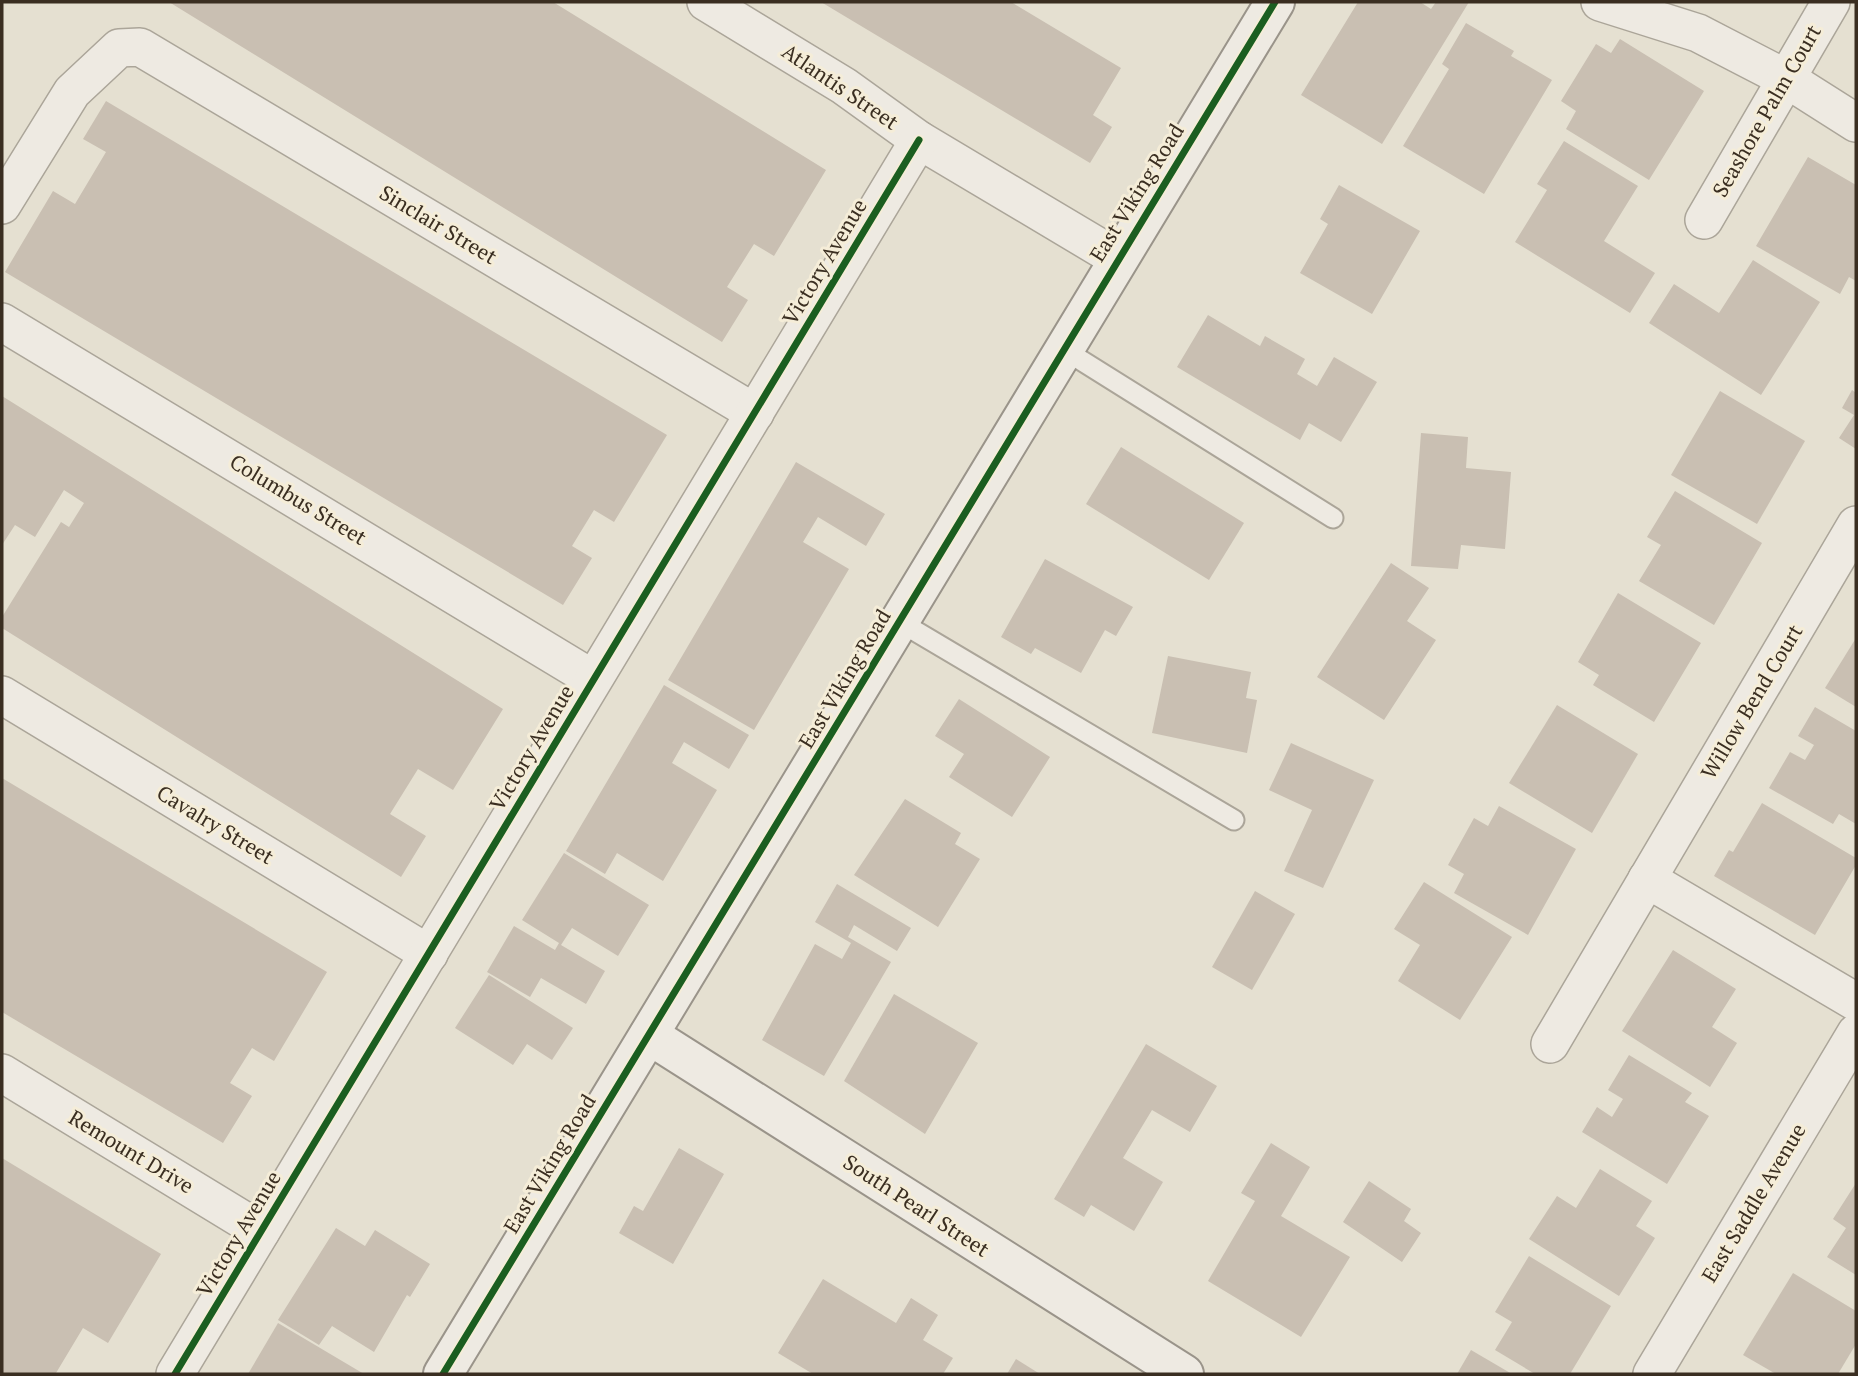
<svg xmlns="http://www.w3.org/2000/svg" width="1858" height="1376" viewBox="0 0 1858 1376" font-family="'PT Serif',serif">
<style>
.building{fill:#c9bfb2}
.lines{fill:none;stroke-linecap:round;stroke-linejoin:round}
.lane-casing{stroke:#aba599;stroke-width:23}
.street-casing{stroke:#aba599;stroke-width:40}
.secondary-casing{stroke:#9a948a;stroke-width:42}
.lane{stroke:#eeeae2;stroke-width:19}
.street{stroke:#eeeae2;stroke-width:37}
.secondary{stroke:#eeeae2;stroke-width:38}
.cycleway-casing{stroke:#f5edd8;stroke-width:11}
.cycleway{stroke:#1b5e20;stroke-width:7}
.labels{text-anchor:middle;stroke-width:6;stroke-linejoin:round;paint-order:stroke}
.street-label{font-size:21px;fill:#3a2e21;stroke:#f5edd8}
</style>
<rect width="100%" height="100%" fill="#e5e0d1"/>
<g class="building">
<polygon points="169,2 553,2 826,170 774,256 754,244 727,287 748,300 722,342"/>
<polygon points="821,2 1011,2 1121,68 1093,115 1112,127 1090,163"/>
<polygon points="1358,2 1420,2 1431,9 1436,2 1469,2 1382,144 1301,95"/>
<polygon points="1466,23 1514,51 1511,56 1552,80 1484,194 1403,146 1449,69 1442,64"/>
<polygon points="1620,39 1704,91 1649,180 1566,129 1576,111 1561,101 1596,44 1611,53"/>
<polygon points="106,101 667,435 614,522 594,510 572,546 592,558 563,605 5,272 53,191 75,204 106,152 83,139"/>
<polygon points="1564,141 1638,186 1604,241 1655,273 1630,313 1515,242 1547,190 1537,184"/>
<polygon points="1808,157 1856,185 1856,281 1849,277 1840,294 1756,246"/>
<polygon points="1339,185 1420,231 1372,314 1300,273 1328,224 1320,219"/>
<polygon points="1753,260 1820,302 1761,395 1649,323 1674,284 1719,313"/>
<polygon points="1208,315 1260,346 1265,336 1305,359 1297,374 1317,386 1334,357 1377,382 1341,442 1309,423 1300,440 1177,367"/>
<polygon points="1852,390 1856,393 1856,449 1839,438 1854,415 1842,408"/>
<polygon points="1720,391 1805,441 1757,524 1671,475"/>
<polygon points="2,396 503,709 453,790 418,769 390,814 426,836 401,877 2,628 2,617 61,522 69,527 84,503 64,490 35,537 15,525 2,545"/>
<polygon points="1421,433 1468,437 1466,468 1511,472 1505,549 1461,545 1458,569 1411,566"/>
<polygon points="1121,447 1244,523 1209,580 1086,504"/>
<polygon points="796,462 885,514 866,546 818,517 803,542 849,569 754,730 668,680"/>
<polygon points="1675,491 1762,543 1714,625 1639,581 1661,545 1647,537"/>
<polygon points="1045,559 1133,607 1116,636 1105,630 1081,673 1035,648 1031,654 1001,637"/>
<polygon points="1391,563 1429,588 1407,621 1436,640 1384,720 1317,677"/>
<polygon points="1618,593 1701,643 1654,722 1593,685 1599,675 1578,662"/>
<polygon points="1856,638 1856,707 1825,688"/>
<polygon points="1168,656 1251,672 1246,698 1257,700 1247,753 1152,733"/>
<polygon points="664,685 749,735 729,769 684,742 672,763 717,790 663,881 617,853 605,874 566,851"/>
<polygon points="959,699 1050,757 1012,817 949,777 964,754 935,736"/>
<polygon points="1557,705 1638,754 1592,833 1509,783"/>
<polygon points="1815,707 1856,731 1856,824 1839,814 1833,824 1769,788 1790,752 1805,760 1814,745 1798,736"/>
<polygon points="1291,743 1374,780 1323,888 1284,871 1312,810 1269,790"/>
<polygon points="2,778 327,972 274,1061 252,1048 230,1083 252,1096 223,1143 2,1012"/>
<polygon points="905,799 961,833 955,844 980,859 938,927 854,875"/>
<polygon points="1762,803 1856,858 1856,865 1815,935 1714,876 1729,850 1733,852"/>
<polygon points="1499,806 1576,849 1528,935 1454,893 1464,874 1448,865 1474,818 1488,826"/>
<polygon points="564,853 649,905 618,956 572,928 561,945 605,971 586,1004 541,978 530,997 487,972 514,926 555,950 559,943 522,920"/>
<polygon points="1424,882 1512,937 1460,1020 1398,981 1420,945 1394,929"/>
<polygon points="837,884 911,928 897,951 854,925 848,937 891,962 824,1076 762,1040 815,944 842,959 851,943 815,922"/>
<polygon points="1255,891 1295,914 1252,990 1212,967"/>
<polygon points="1673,950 1736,989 1712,1027 1737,1043 1710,1087 1622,1031"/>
<polygon points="489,975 573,1028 552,1060 527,1044 513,1065 455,1028"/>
<polygon points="894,994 978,1043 925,1134 844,1081"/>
<polygon points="1146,1044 1217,1086 1190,1132 1152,1110 1123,1158 1163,1182 1134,1231 1091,1205 1084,1217 1054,1199"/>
<polygon points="1629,1055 1692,1093 1685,1102 1709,1116 1667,1184 1582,1132 1597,1107 1612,1117 1623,1099 1608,1090"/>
<polygon points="1271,1143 1310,1167 1281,1216 1350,1257 1301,1337 1208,1281 1255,1201 1241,1193"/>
<polygon points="679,1148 724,1174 673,1264 619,1233 634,1206 643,1211"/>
<polygon points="2,1158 161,1254 108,1343 83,1328 56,1373 59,1374 2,1374"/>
<polygon points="1600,1169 1652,1201 1636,1226 1655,1238 1619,1296 1529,1239 1557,1196 1576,1208"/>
<polygon points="1369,1181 1411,1209 1404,1221 1421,1233 1402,1262 1343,1222"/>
<polygon points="1856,1183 1856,1275 1827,1257 1846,1228 1833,1219"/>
<polygon points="336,1228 365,1246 375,1230 430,1264 410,1297 407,1295 374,1352 332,1326 319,1345 278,1320"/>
<polygon points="1529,1256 1611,1306 1570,1374 1535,1374 1495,1350 1512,1322 1495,1312"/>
<polygon points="1793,1273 1856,1311 1856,1344 1838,1374 1776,1374 1743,1355"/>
<polygon points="823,1279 896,1323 911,1298 938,1315 923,1340 953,1358 943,1374 813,1374 778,1353"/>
<polygon points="278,1323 364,1374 248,1374"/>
<polygon points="1471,1350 1512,1374 1457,1374"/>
<polygon points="1016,1359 1040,1374 1007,1374"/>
</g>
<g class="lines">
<g class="lane-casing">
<g id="lane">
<polyline points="1063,349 1333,518"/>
<polyline points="900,622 1234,820"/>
</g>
</g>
<g class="street-casing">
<g id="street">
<polyline points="706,2 844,86 919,140 1117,258"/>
<polyline points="1600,2 1698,33 1785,78 1856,123"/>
<polyline points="2,205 72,92 119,48 140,47 755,413"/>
<polyline points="1704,220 1831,2"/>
<polyline points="2,322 593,679"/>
<polyline points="2,695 429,954"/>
<polyline points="1647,879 1856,1002"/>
<polyline points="1550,1044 1856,525"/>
<polyline points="2,1073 261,1231"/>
<polyline points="175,1374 919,140"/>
<polyline points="1652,1374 1856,1033"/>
</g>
</g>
<g class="secondary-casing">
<g id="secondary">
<polyline points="649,1035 1184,1374"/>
<polyline points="443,1374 1275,2"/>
</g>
</g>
<use href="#lane" class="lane"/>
<use href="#street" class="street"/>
<use href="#secondary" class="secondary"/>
<g class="cycleway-casing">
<g id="cycleway">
<polyline points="175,1374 919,140"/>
<polyline points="443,1374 1275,2"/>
</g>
</g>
<use href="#cycleway" class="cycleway"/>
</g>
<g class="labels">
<g class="street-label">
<text transform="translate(840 87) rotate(34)" y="7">Atlantis Street</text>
<text transform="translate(1767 111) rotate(-60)" y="7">Seashore Palm Court</text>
<text transform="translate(1137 193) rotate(-58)" y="7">East Viking Road</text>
<text transform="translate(438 225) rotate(31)" y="7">Sinclair Street</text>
<text transform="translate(825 262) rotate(-59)" y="7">Victory Avenue</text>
<text transform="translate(298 500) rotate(31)" y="7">Columbus Street</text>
<text transform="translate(845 679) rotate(-59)" y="7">East Viking Road</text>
<text transform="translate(1752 702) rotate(-59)" y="7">Willow Bend Court</text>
<text transform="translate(532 748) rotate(-59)" y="7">Victory Avenue</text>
<text transform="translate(215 825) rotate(31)" y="7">Cavalry Street</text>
<text transform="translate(131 1152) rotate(31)" y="7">Remount Drive</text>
<text transform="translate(550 1164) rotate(-59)" y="7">East Viking Road</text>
<text transform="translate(1754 1203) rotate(-59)" y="7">East Saddle Avenue</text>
<text transform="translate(916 1206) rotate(33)" y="7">South Pearl Street</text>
<text transform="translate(239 1234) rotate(-59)" y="7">Victory Avenue</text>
</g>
</g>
<rect width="1858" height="1376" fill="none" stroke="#3a2e21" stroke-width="7"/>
</svg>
